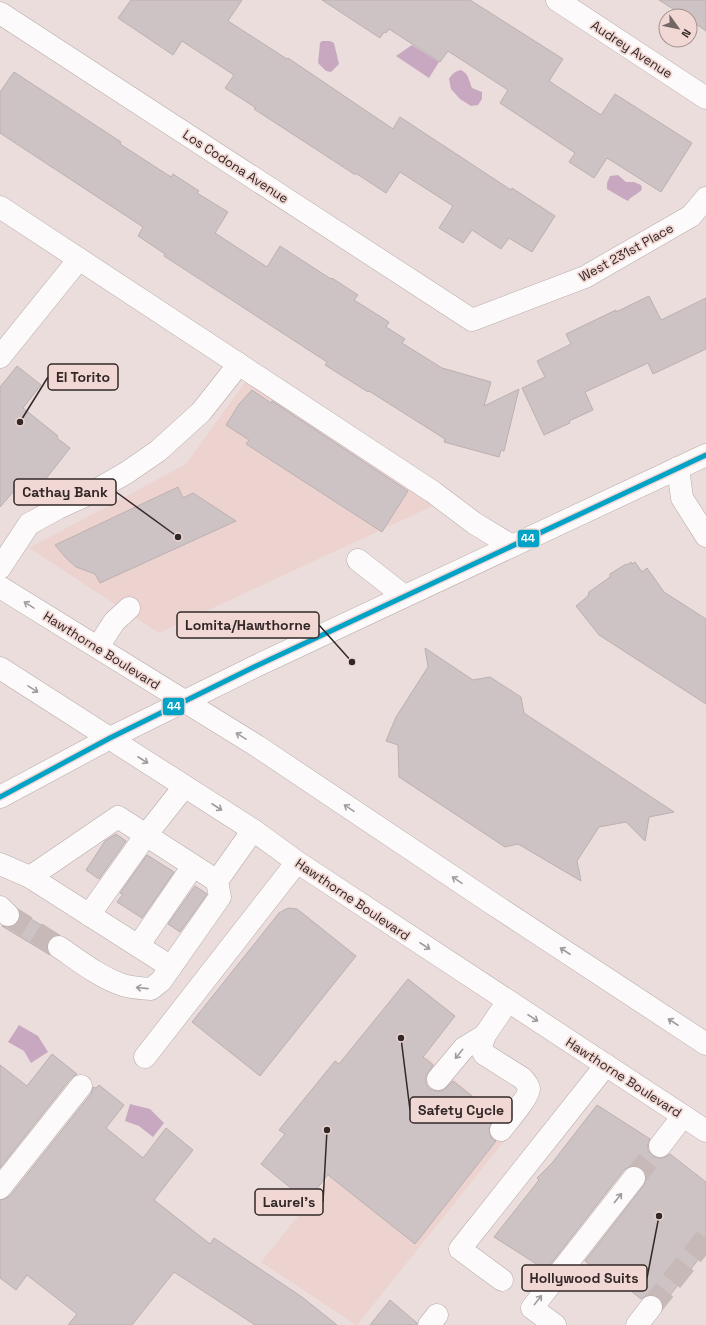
<svg xmlns="http://www.w3.org/2000/svg" width="706" height="1325" viewBox="0 0 706 1325" font-family="'Space Grotesk',sans-serif">
<style>
.built{fill:#edd3d0}
.water{fill:#c8a8c1}
.building{fill:#cec3c4;stroke:#bbb0b1}
.lines{fill:none;stroke-linecap:round;stroke-linejoin:round}
.minor-tunnel{stroke:#c6b9b7;stroke-width:22;stroke-dasharray:22 11;stroke-linecap:butt}
.minor-casing{stroke:#b6acaa;stroke-width:23}
.major-casing{stroke:#b6acaa;stroke-width:23}
.minor{stroke:#fcfafa;stroke-width:22}
.major{stroke:#fcfafa;stroke-width:22}
.bus-1-casing{stroke:#f2d8d4;stroke-width:8}
.bus-1{stroke:#02a3c6;stroke-width:5}
.oneway{stroke:#a19c9b}
.labels{text-anchor:middle;stroke-width:3.5;stroke-linejoin:round;paint-order:stroke}
.street-label{font-size:13px;fill:#322827;stroke:#f2d8d4}
.leader{fill:none;stroke:#322827;stroke-width:1.5}
.callout-dot{fill:#322827;stroke:#f2d8d4;stroke-width:1.5}
.callout{fill:#f2d8d4;stroke:#322827;stroke-width:1.5}
.callout-label{font-size:14px;text-anchor:middle;font-weight:bold;fill:#322827}
.line-badge{stroke:#f2d8d4;stroke-width:1.5}
.badge-label{font-size:11px;text-anchor:middle;font-weight:bold;fill:#fff}
</style>
<rect width="100%" height="100%" fill="#ebdddb"/>
<g class="built">
<polygon points="248,378 437,504 159,633 29,548 186,464"/>
<polygon points="427,1057 514,1129 357,1325 356,1325 261,1262"/>
</g>
<g class="water">
<polygon points="322,41 330,41 334,43 339,64 331,72 326,71 318,63 320,43"/>
<polygon points="412,45 439,62 429,78 396,56"/>
<path d="M 461,70 C 469,74 469,81 472,88 L 482,92 L 482,99 L 478,105 L 471,106 L 460,99 L 451,89 L 449,79 C 452,74 455,71 461,70 Z"/>
<path d="M 618,175 L 626,182 L 634,182 L 641,185 L 642,189 C 638,195 632,195 628,201 L 624,199 L 607,189 L 607,183 L 610,176 Z"/>
<polygon points="19,1025 38,1036 48,1052 31,1063 24,1051 8,1042"/>
<polygon points="130,1104 150,1109 164,1123 153,1137 139,1126 125,1121"/>
</g>
<g class="building">
<polygon points="131,0 242,0 228,21 287,59 288,58 393,129 400,117 511,190 512,188 555,216 532,252 509,238 501,249 472,230 463,243 439,228 453,206 400,172 386,193 357,174 354,174 254,109 256,108 225,88 234,75 182,41 173,55 118,18"/>
<polygon points="322,0 470,0 563,59 549,81 601,115 615,94 692,143 661,192 607,158 594,178 569,162 575,153 500,103 508,90 448,51 440,62 389,29 386,33 384,32 380,38"/>
<polygon points="659,0 706,0 706,31 690,20 690,16 684,16"/>
<polygon points="14,72 121,142 120,144 171,177 173,174 199,191 197,193 228,212 215,233 267,267 280,246 331,279 332,278 358,295 354,300 389,322 386,327 405,339 402,343 442,368 491,382 484,406 519,389 504,451 501,450 499,457 444,442 445,439 369,391 368,392 325,365 327,362 164,256 165,254 138,236 143,227 0,133 0,92"/>
<polygon points="649,296 661,320 706,298 706,349 653,374 648,363 585,392 593,410 569,421 570,423 544,435 522,388 545,377 537,361 571,344 566,334 616,310 616,312"/>
<polygon points="17,366 41,385 23,408 58,436 57,438 70,448 34,494 21,483 0,507 0,387"/>
<polygon points="252,390 271,403 272,401 408,491 382,532 246,444 249,440 226,425 239,404"/>
<polygon points="178,487 183,498 193,493 236,521 100,583 95,574 76,567 66,558 55,545"/>
<polygon points="631,562 632,564 635,562 642,572 647,568 664,592 706,619 706,704 599,635 576,606 588,596 589,592 610,577 610,574 626,564 627,565"/>
<polygon points="425,648 473,680 490,677 521,697 524,713 674,812 649,817 645,841 626,822 599,827 577,861 581,881 518,844 505,847 399,777 398,745 386,741 396,717 428,667"/>
<polygon points="116,834 126,841 99,879 86,870 105,841"/>
<polygon points="147,855 174,872 142,918 117,902 123,894 120,893"/>
<polygon points="195,886 207,894 180,932 168,924"/>
<polygon points="289,908 297,909 301,912 356,956 260,1076 192,1022 279,913 284,910"/>
<polygon points="20,912 57,935 53,936 49,940 47,946 48,952 50,955 2,926 11,927 17,924 20,919"/>
<polygon points="408,979 455,1016 423,1057 433,1065 426,1076 426,1084 430,1089 436,1091 442,1091 447,1087 453,1081 497,1116 491,1123 489,1129 490,1135 493,1140 496,1141 415,1244 328,1175 307,1201 261,1164 285,1134 279,1130 335,1061 339,1064"/>
<polygon points="52,1054 77,1074 71,1078 0,1168 0,1065 27,1086"/>
<polygon points="99,1085 124,1105 106,1128 143,1158 166,1128 193,1150 154,1200 210,1244 214,1238 302,1297 337,1325 255,1325 174,1272 132,1325 68,1325 77,1314 27,1275 16,1290 0,1278 0,1200 5,1199 10,1196 91,1094 93,1087 96,1088"/>
<polygon points="597,1105 650,1139 648,1145 648,1150 653,1156 658,1158 664,1158 670,1154 706,1182 706,1250 663,1304 659,1297 653,1295 647,1295 641,1299 616,1279 613,1283 585,1261 644,1185 646,1180 646,1174 642,1168 636,1166 630,1166 624,1170 546,1270 494,1237 539,1180 537,1178 552,1163"/>
<polygon points="390,1300 417,1323 417,1325 370,1325"/>
</g>
<g class="lines">
<g class="minor-tunnel">
<polyline points="8,915 59,947"/>
<polyline points="634,1178 660,1146"/>
<polyline points="651,1307 706,1238"/>
</g>
<g class="minor-casing">
<g id="minor">
<polyline points="557,0 706,98"/>
<polyline points="0,13 472,320 585,277 691,216 706,198"/>
<polyline points="0,207 433,492 474,523 512,546"/>
<polyline points="0,357 79,259"/>
<polyline points="678,468 682,498 706,536"/>
<polyline points="358,560 404,596"/>
<polyline points="0,568 29,524 58,508 93,492 126,473 158,451 201,412 239,364"/>
<polyline points="98,647 114,622 129,608"/>
<polyline points="0,864 30,877 171,967"/>
<polyline points="30,877 118,817 217,881"/>
<polyline points="0,907 8,915"/>
<polyline points="89,915 146,835 184,787"/>
<polyline points="138,946 193,866"/>
<path d="M 59,947 C 78,960 98,976 120,984 C 130,988 141,988 151,989 L 161,981 L 220,897 L 217,881 L 253,830"/>
<polyline points="145,1057 297,862"/>
<polyline points="438,1079 464,1048 485,1035"/>
<path d="M 501,1130 C 507,1122 529,1097 529,1089 C 528,1084 525,1081 522,1078 L 484,1054 L 481,1046 L 485,1035 L 508,1001"/>
<polyline points="660,1146 683,1116"/>
<polyline points="0,1188 81,1086"/>
<polyline points="502,1280 460,1249 606,1065"/>
<polyline points="429,1325 437,1315"/>
<polyline points="555,1325 532,1308 634,1178"/>
<polyline points="637,1325 651,1307"/>
</g>
</g>
<g class="major-casing">
<g id="major">
<polyline points="0,587 257,746 490,902 706,1044"/>
<polyline points="0,668 253,830 297,862 706,1131"/>
<polyline points="0,797 110,738 254,667 706,455"/>
</g>
</g>
<use href="#minor" class="minor"/>
<use href="#major" class="major"/>
<g class="bus-1-casing">
<polyline id="bus-1" points="0,797 110,738 254,667 706,455"/>
</g>
<use href="#bus-1" class="bus-1"/>
</g>
<defs><path id="oneway-shaft" d="M-6 0H5M1.5-3L5.5 0L1.5 3" fill="none" stroke-width="1.6" stroke-linecap="round" stroke-linejoin="round"/></defs>
<g class="oneway">
<use href="#oneway-shaft" transform="translate(29 605) rotate(-148)"/>
<use href="#oneway-shaft" transform="translate(33 689) rotate(32)"/>
<use href="#oneway-shaft" transform="translate(241 736) rotate(-148)"/>
<use href="#oneway-shaft" transform="translate(143 760) rotate(33)"/>
<use href="#oneway-shaft" transform="translate(217 807) rotate(33)"/>
<use href="#oneway-shaft" transform="translate(349 808) rotate(-146)"/>
<use href="#oneway-shaft" transform="translate(457 880) rotate(-146)"/>
<use href="#oneway-shaft" transform="translate(425 946) rotate(33)"/>
<use href="#oneway-shaft" transform="translate(565 951) rotate(-147)"/>
<use href="#oneway-shaft" transform="translate(142 988) rotate(-174)"/>
<use href="#oneway-shaft" transform="translate(533 1018) rotate(33)"/>
<use href="#oneway-shaft" transform="translate(673 1022) rotate(-147)"/>
<use href="#oneway-shaft" transform="translate(459 1054) rotate(129)"/>
<use href="#oneway-shaft" transform="translate(618 1198) rotate(-52)"/>
<use href="#oneway-shaft" transform="translate(538 1300) rotate(-52)"/>
</g>
<g class="labels">
<g class="street-label">
<text transform="translate(632 49) rotate(33)" y="5">Audrey Avenue</text>
<text transform="translate(236 166) rotate(33)" y="5">Los Codona Avenue</text>
<text transform="translate(626 252) rotate(-29)" y="5">West 231st Place</text>
<text transform="translate(102 650) rotate(32)" y="5">Hawthorne Boulevard</text>
<text transform="translate(353 899) rotate(34)" y="5">Hawthorne Boulevard</text>
<text transform="translate(624 1077) rotate(33)" y="5">Hawthorne Boulevard</text>
</g>
</g>
<path class="leader" d="M20 422L48 377M178 537L116 492M352 662L319 625M401 1038L410 1110M327 1130L323 1202M659 1216L647 1278"/>
<g class="callout-dot">
<circle cx="20" cy="422" r="4"/>
<circle cx="178" cy="537" r="4"/>
<circle cx="352" cy="662" r="4"/>
<circle cx="401" cy="1038" r="4"/>
<circle cx="327" cy="1130" r="4"/>
<circle cx="659" cy="1216" r="4"/>
</g>
<g class="callout">
<rect x="48" y="364" width="70" height="26" rx="4"/>
<rect x="14" y="479" width="102" height="26" rx="4"/>
<rect x="177" y="612" width="142" height="26" rx="4"/>
<rect x="410" y="1097" width="102" height="26" rx="4"/>
<rect x="255" y="1189" width="68" height="26" rx="4"/>
<rect x="522" y="1265" width="125" height="26" rx="4"/>
</g>
<g class="callout-label">
<text x="83" y="382">El Torito</text>
<text x="65" y="497">Cathay Bank</text>
<text x="248" y="630">Lomita/Hawthorne</text>
<text x="461" y="1115">Safety Cycle</text>
<text x="289" y="1207">Laurel's</text>
<text x="584" y="1283">Hollywood Suits</text>
</g>
<g class="line-badge">
<rect x="517" y="529" width="23" height="19" rx="4" fill="#02a3c6"/>
<rect x="162" y="697" width="23" height="19" rx="4" fill="#02a3c6"/>
</g>
<g class="badge-label">
<text x="528" y="542">44</text>
<text x="174" y="710">44</text>
</g>
<g transform="translate(678 28) rotate(123)"><circle r="19" fill="#f2d8d4" stroke="#a5928f"/>
<path d="M0-3L7 15L0 10L-7 15Z" fill="#736766"/>
<text y="-6" font-size="11" font-weight="bold" text-anchor="middle" fill="#322827">N</text>
</g>
</svg>
